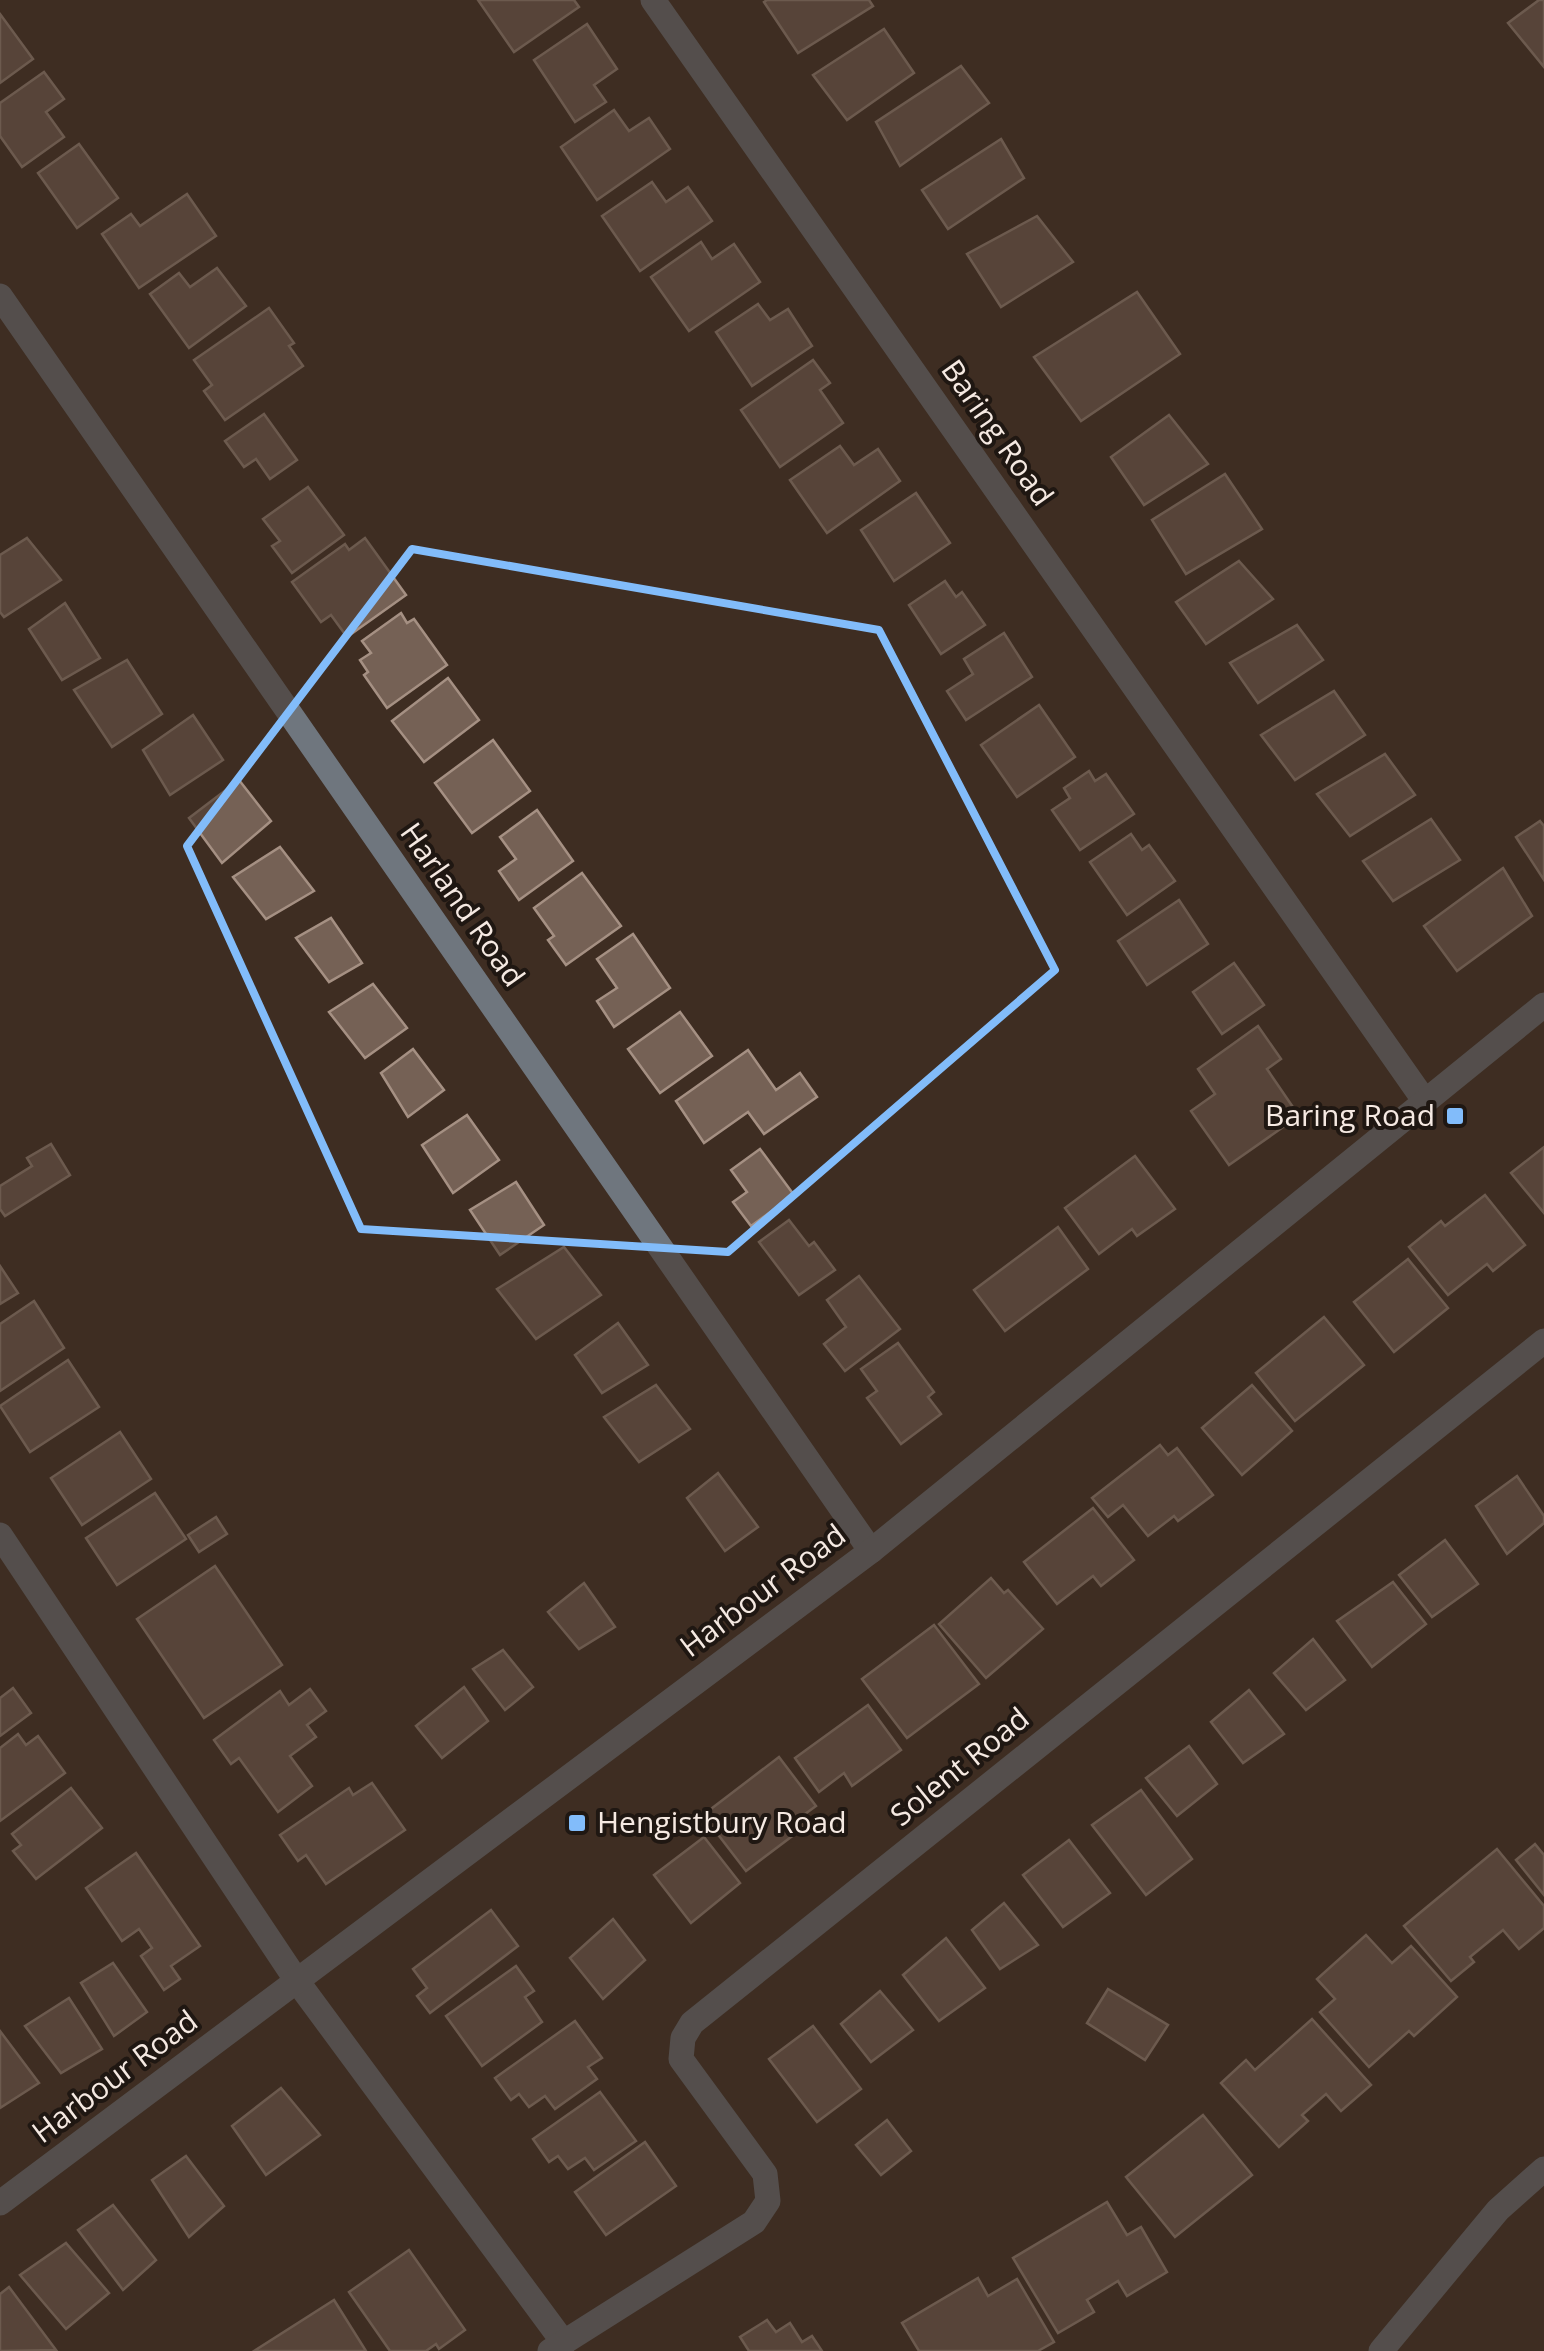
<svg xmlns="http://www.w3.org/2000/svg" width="1544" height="2351" viewBox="0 0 1544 2351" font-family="'Open Sans',sans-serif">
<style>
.building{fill:#756155;stroke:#a59083;stroke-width:2.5}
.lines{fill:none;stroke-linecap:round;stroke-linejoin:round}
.minor{stroke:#6f767e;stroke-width:25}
.marked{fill:none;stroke:#82bcfa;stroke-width:8;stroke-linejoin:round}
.poi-dot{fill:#82bcfa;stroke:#1f1712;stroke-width:4}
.labels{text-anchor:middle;stroke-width:8;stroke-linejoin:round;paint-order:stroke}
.street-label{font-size:30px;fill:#f5e9e2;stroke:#1f1712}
.poi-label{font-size:30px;fill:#f5e9e2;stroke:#1f1712;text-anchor:end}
</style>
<rect width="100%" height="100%" fill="#3e2d22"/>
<g class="building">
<polygon points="478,0 574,0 579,7 514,52"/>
<polygon points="767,0 869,0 873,6 798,53 764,2"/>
<polygon points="1539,0 1544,0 1544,67 1508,23"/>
<polygon points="0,14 33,59 0,83"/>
<polygon points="587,24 617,69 594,85 606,102 575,122 534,60"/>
<polygon points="884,29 914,73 847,120 813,75"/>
<polygon points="961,66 989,103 900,166 876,122"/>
<polygon points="44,72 64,99 46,112 64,137 22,167 0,136 0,103"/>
<polygon points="614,110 629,131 649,118 670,149 597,200 561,147"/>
<polygon points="1001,139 1024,178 948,229 922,190"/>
<polygon points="79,144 118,198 77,228 38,173"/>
<polygon points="652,182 666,202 688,187 712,221 640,271 602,216"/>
<polygon points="187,194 216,236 139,288 102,234 131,214 140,226"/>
<polygon points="1037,216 1073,262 1001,307 967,254"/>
<polygon points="701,242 712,259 734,244 760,282 689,331 651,277"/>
<polygon points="217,268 246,306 189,348 150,294 179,273 190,287"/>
<polygon points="1137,292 1180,354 1081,421 1034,357"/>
<polygon points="758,304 770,320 788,309 812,346 752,386 716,332"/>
<polygon points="269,308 294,343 289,346 303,366 225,420 204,391 212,385 194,360"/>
<polygon points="813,360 830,383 820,390 843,423 780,467 741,410"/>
<polygon points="264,414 297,460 270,479 256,459 244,467 225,441"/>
<polygon points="1169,415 1208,464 1144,505 1111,457"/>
<polygon points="840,446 854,465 878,449 900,481 827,533 790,480"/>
<polygon points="1225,474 1262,529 1186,574 1152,520"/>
<polygon points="308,487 344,535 292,573 272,546 280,541 263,519"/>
<polygon points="916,493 950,543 894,581 861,530"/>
<polygon points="27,538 61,580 4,617 0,612 0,555"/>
<polygon points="365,538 406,595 347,637 331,615 321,622 292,582 345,544 349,550"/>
<polygon points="1239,561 1273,599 1206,644 1176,602"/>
<polygon points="945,581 956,597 962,592 985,625 941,654 909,605"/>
<polygon points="65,603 100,658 62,680 29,629"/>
<polygon points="401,613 407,623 414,619 447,665 387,708 364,675 368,672 360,660 371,653 362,641"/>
<polygon points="1297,625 1323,660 1258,703 1230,663"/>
<polygon points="1004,633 1032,677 966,720 947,691 973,674 964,659"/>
<polygon points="127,660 162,714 112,747 74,690"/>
<polygon points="448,678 479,720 424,762 392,721"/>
<polygon points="1334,691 1365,735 1295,780 1261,735"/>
<polygon points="1039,705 1075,757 1017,797 981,745"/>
<polygon points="193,715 223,760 170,795 143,750"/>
<polygon points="493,740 530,791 472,833 435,783"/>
<polygon points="1385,754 1415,795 1350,836 1317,794"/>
<polygon points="1089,771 1095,781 1106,774 1134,814 1080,850 1052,810 1070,798 1064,788"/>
<polygon points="239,780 271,821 222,863 189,818"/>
<polygon points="537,810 573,861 519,900 499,871 516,859 500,837"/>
<polygon points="1431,819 1460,860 1393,901 1363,861"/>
<polygon points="1540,821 1544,826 1544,880 1516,837"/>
<polygon points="1131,834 1142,850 1149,845 1175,881 1127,915 1090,862"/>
<polygon points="280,847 314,891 266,919 233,877"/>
<polygon points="1503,868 1532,916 1457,971 1424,926"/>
<polygon points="582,873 621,926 566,965 548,940 554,936 534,908"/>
<polygon points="1179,900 1208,944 1147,985 1118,941"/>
<polygon points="331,918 362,963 329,982 296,938"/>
<polygon points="633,934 670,988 614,1027 597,1001 617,988 597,959"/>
<polygon points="1234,963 1264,1005 1222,1034 1193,992"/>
<polygon points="373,984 407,1028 365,1058 329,1012"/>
<polygon points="680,1012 712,1056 660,1093 628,1049"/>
<polygon points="1258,1026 1281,1059 1267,1069 1299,1116 1229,1165 1191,1111 1215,1094 1198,1069"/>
<polygon points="413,1049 444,1090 408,1117 381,1073"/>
<polygon points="748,1050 776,1090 800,1073 817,1097 764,1134 748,1112 704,1143 676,1101"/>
<polygon points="467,1115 499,1160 453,1193 422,1145"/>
<polygon points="51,1144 70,1175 5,1216 0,1209 0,1186 32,1166 27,1158"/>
<polygon points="1544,1147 1544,1213 1511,1173"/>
<polygon points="760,1149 794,1195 751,1226 733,1202 747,1192 731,1170"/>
<polygon points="1135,1156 1175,1209 1137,1236 1132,1229 1099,1254 1065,1208"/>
<polygon points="516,1182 544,1225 500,1255 470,1210"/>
<polygon points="1485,1195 1525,1245 1493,1271 1487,1264 1448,1295 1409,1247 1441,1221 1445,1226"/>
<polygon points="789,1220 809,1246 814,1242 835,1270 799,1295 759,1242"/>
<polygon points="1058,1227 1088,1269 1005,1331 974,1290"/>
<polygon points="564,1247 601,1295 536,1339 497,1289"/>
<polygon points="1408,1259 1448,1308 1394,1352 1354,1302"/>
<polygon points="0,1266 18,1293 0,1304"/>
<polygon points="859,1276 900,1329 845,1371 824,1344 846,1327 827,1300"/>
<polygon points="34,1301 64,1348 0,1391 0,1324"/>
<polygon points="1324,1317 1364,1365 1295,1421 1256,1373"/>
<polygon points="618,1323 648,1365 602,1393 575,1355"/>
<polygon points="898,1343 934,1392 928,1397 941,1414 901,1444 867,1398 877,1391 861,1369"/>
<polygon points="68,1360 99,1407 30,1452 0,1406"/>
<polygon points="656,1385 690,1429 639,1462 604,1417"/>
<polygon points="1252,1385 1292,1431 1242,1475 1202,1428"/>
<polygon points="120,1432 151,1479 82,1525 51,1478"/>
<polygon points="1160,1445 1168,1455 1177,1448 1213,1495 1178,1521 1174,1516 1148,1536 1123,1505 1108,1517 1092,1498"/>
<polygon points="718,1473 758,1527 725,1551 687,1498"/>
<polygon points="1517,1476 1544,1516 1544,1523 1507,1554 1476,1506"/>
<polygon points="155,1493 186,1539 117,1585 86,1538"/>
<polygon points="1093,1508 1134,1560 1101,1586 1093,1576 1057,1604 1024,1562"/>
<polygon points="216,1517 227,1534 199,1552 188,1535"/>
<polygon points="1445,1540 1478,1584 1432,1617 1399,1575"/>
<polygon points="215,1566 282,1665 204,1718 137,1619"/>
<polygon points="991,1578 1004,1593 1008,1590 1043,1629 986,1678 939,1624"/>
<polygon points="1393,1582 1426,1624 1372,1667 1337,1621"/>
<polygon points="584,1583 615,1627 579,1649 548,1612"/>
<polygon points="934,1625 979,1684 907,1738 862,1679"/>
<polygon points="1313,1639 1345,1680 1306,1710 1274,1673"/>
<polygon points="503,1650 533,1687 505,1710 473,1669"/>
<polygon points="464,1687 488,1721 442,1758 416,1726"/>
<polygon points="13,1688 31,1713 0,1736 0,1698"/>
<polygon points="310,1689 326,1711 307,1725 316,1737 290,1756 312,1786 278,1812 239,1758 231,1764 214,1740 280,1691 289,1705"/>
<polygon points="1249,1690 1284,1734 1243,1763 1211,1722"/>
<polygon points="868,1705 901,1750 852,1786 844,1773 819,1792 795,1758"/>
<polygon points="18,1734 26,1745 38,1736 65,1773 0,1821 0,1748"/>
<polygon points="1189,1746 1217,1784 1177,1816 1146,1778"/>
<polygon points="779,1757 816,1806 805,1814 811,1822 746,1871 703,1815"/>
<polygon points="372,1783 405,1830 326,1884 306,1855 298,1861 280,1835 349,1788 353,1795"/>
<polygon points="71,1788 102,1828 36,1879 13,1851 21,1845 12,1834"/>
<polygon points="1141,1790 1192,1859 1146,1895 1092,1825"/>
<polygon points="704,1837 740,1883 691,1923 654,1875"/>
<polygon points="1069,1840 1110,1893 1063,1927 1023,1875"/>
<polygon points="1535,1844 1544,1855 1544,1895 1516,1860"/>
<polygon points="1497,1849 1544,1906 1544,1928 1519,1949 1503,1930 1470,1957 1474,1962 1451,1981 1404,1926"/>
<polygon points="136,1853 200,1946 171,1966 180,1979 164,1990 141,1956 152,1948 139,1929 122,1941 86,1888"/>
<polygon points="1004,1903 1038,1945 1000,1969 972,1930"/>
<polygon points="491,1910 518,1946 430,2013 417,1996 427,1988 413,1969"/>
<polygon points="613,1919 645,1960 603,1999 570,1958"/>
<polygon points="1366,1935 1392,1963 1411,1946 1457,1997 1414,2036 1409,2031 1369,2067 1320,2012 1335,1999 1317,1979"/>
<polygon points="946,1938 985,1988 939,2021 903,1975"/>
<polygon points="113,1963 147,2012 114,2036 81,1983"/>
<polygon points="516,1966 534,1991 525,1997 542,2022 482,2066 446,2016"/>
<polygon points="1108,1989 1168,2025 1145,2060 1087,2023"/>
<polygon points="880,1991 913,2030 871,2062 841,2024"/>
<polygon points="69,1998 102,2049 61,2073 25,2026"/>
<polygon points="1312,2019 1371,2085 1341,2111 1326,2094 1302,2115 1308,2121 1279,2147 1221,2083 1246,2060 1255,2070"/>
<polygon points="575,2021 602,2058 588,2067 597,2079 555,2109 545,2096 529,2107 519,2094 511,2100 495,2078"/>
<polygon points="813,2026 861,2089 817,2122 769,2059"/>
<polygon points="0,2031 39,2083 0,2108"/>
<polygon points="281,2088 320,2135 266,2175 232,2126"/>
<polygon points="600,2092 636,2141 594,2170 585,2158 568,2169 558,2156 549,2162 533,2139"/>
<polygon points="1203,2115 1252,2175 1175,2237 1126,2177"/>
<polygon points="887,2120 911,2151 881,2175 856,2145"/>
<polygon points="645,2142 676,2186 606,2235 575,2192"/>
<polygon points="186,2156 224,2206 189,2237 152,2180"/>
<polygon points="1107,2202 1127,2235 1141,2227 1167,2272 1127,2296 1118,2281 1087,2300 1094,2312 1058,2333 1013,2258"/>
<polygon points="113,2205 156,2260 123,2290 78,2230"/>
<polygon points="66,2243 109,2293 66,2329 20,2275"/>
<polygon points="409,2250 465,2330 439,2349 436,2344 426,2351 390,2351 349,2292"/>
<polygon points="978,2278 988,2296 1017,2279 1054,2342 1038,2351 919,2351 902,2323"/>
<polygon points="9,2287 56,2350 0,2351 0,2294"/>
<polygon points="334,2300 366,2351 254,2351"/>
<polygon points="767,2320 776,2332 790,2323 802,2342 812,2336 822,2351 749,2351 740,2337"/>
</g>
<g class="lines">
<g class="minor">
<polyline points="653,0 1424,1100"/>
<polyline points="0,296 871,1551"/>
<polyline points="0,1535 297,1981 564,2343"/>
<polyline points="0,2203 871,1551 1544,1005"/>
<polyline points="550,2351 754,2222 768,2201 765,2174 681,2059 683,2038 692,2023 1544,1341"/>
<polyline points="1381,2351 1498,2210 1544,2169"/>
</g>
</g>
<path d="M0 0H1544V2351H0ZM 412,549 L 879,630 L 1055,970 L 728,1252 L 361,1229 L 187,846 Z" fill="#3e2d22" fill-opacity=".55" fill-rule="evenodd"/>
<path class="marked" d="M 412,549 L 879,630 L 1055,970 L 728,1252 L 361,1229 L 187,846 Z"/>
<g class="poi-dot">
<rect x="1445" y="1106" width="20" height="20" rx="5"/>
<rect x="567" y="1813" width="20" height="20" rx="5"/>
</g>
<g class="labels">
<g class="street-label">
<text transform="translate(997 433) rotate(55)" y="10">Baring Road</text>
<text transform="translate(462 905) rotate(55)" y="10">Harland Road</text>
<text transform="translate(763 1591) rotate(-37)" y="10">Harbour Road</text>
<text transform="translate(960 1767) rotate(-39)" y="10">Solent Road</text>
<text transform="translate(115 2077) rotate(-37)" y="10">Harbour Road</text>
</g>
<g class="poi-label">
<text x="1435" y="1126">Baring Road</text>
<text x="597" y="1833" text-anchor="start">Hengistbury Road</text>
</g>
</g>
</svg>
